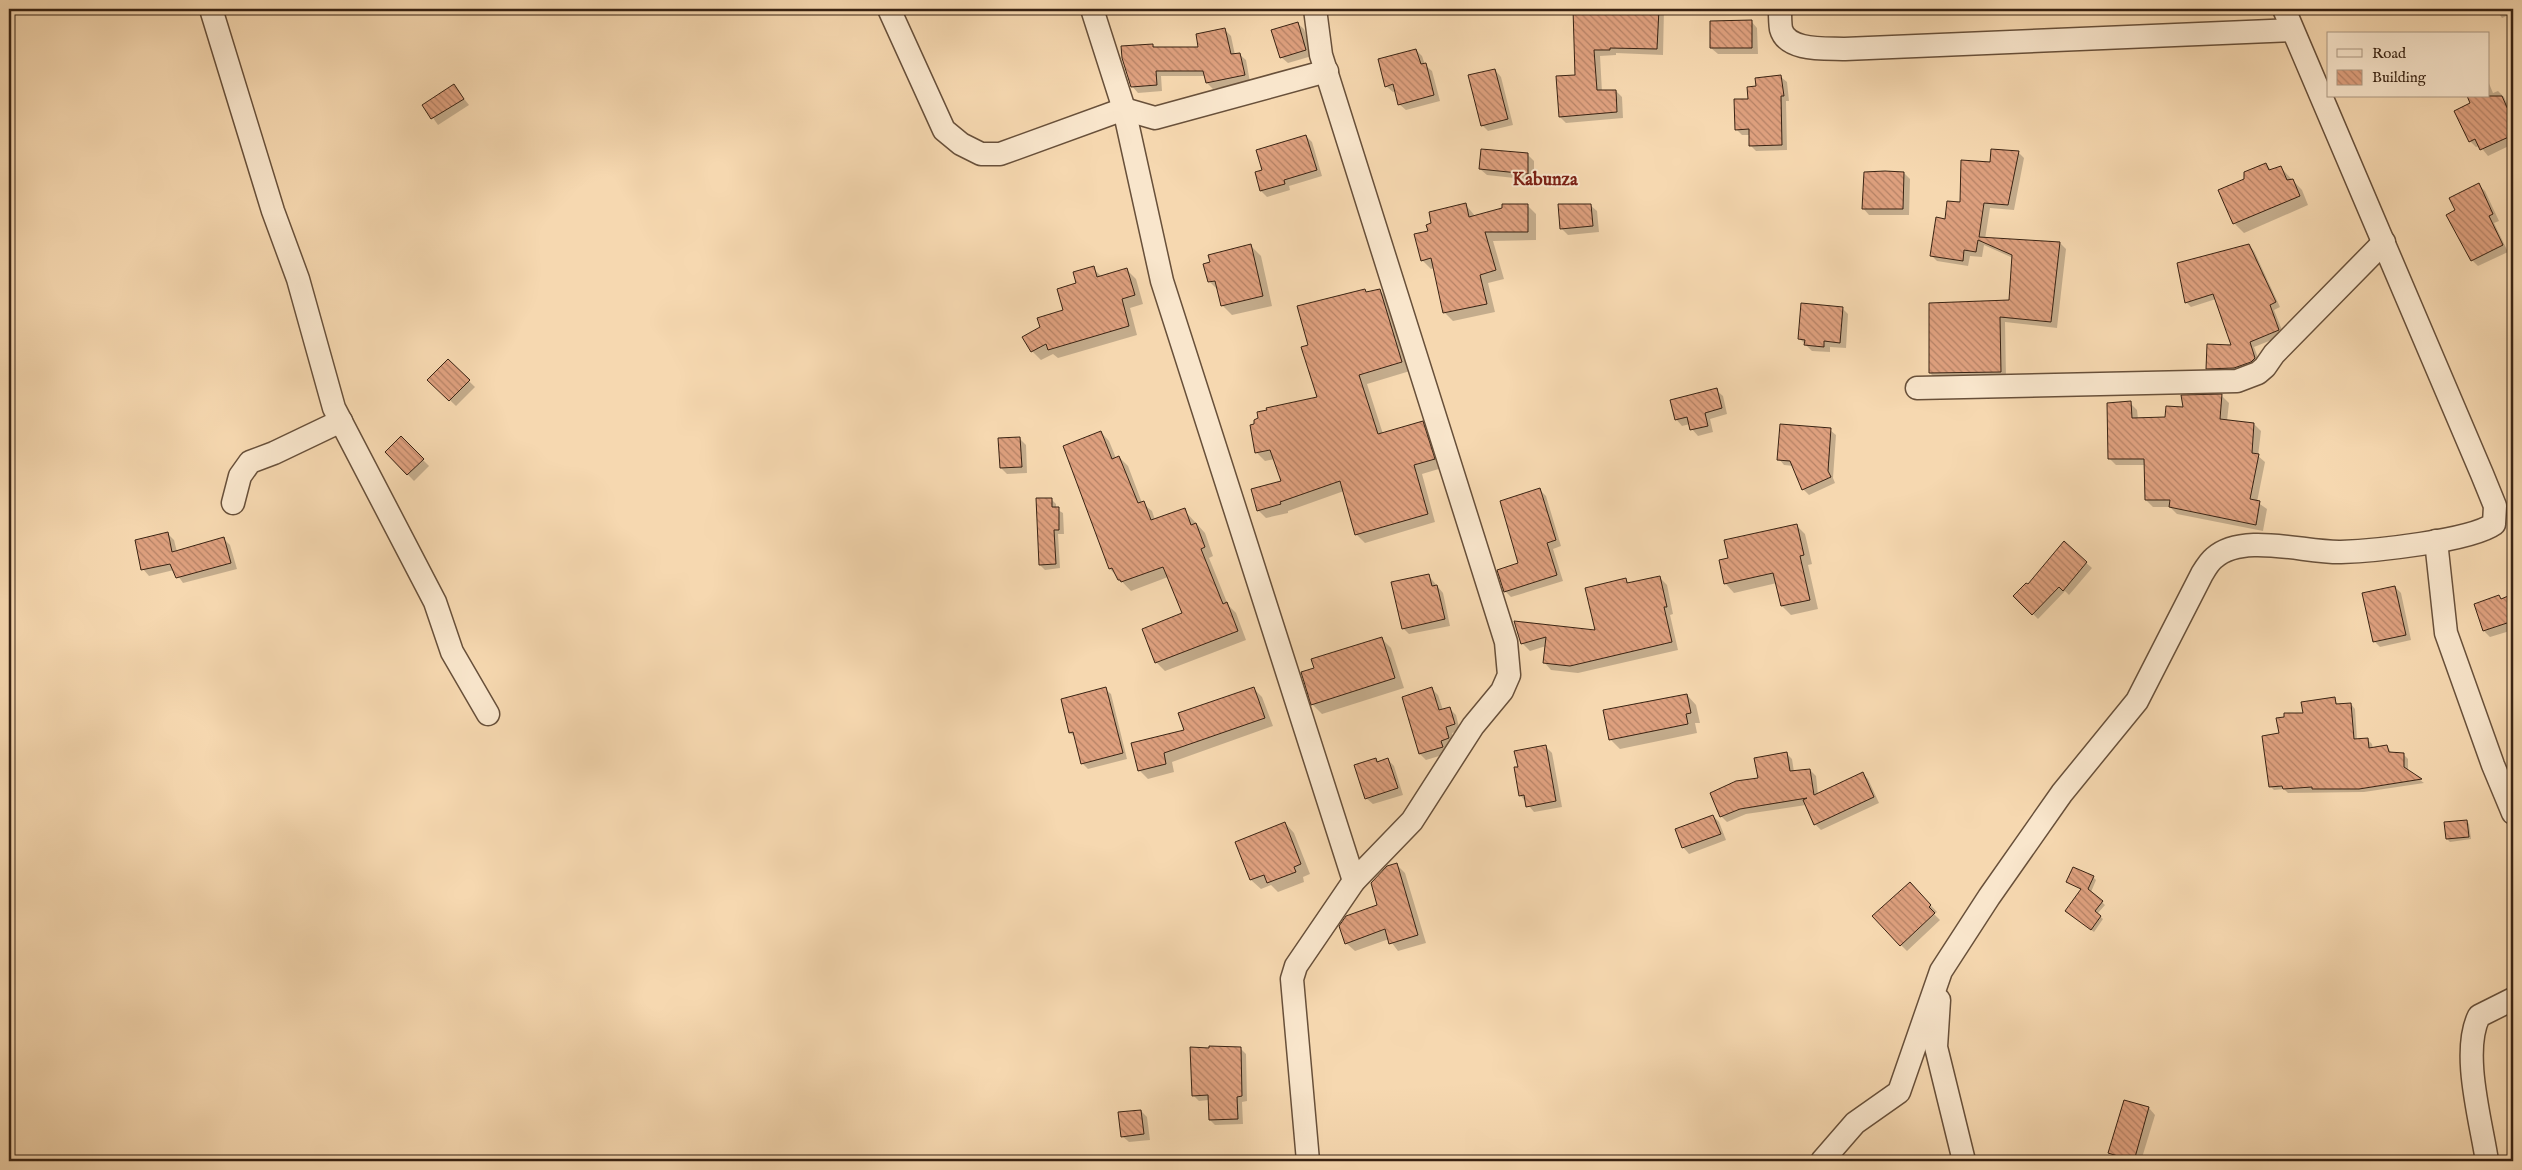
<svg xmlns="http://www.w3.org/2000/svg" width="2522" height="1170" viewBox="0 0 2522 1170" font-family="'IM FELL English',serif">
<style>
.shadow{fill:#0003}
.building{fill:url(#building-back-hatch);stroke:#392313}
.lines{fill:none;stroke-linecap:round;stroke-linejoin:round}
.street-casing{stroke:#68503a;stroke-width:25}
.street{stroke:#f9e6cc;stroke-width:22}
.labels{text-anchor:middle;stroke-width:4;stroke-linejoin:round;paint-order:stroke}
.quarter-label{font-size:18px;font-weight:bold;fill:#7a1f14;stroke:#f9e6cc}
</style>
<defs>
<pattern id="building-back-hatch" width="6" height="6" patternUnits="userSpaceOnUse" patternTransform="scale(1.25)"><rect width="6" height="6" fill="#dea07e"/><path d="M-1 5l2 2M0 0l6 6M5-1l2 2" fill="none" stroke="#b58266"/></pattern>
</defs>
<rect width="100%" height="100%" fill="#f6d8b0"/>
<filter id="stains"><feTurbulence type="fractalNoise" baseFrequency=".004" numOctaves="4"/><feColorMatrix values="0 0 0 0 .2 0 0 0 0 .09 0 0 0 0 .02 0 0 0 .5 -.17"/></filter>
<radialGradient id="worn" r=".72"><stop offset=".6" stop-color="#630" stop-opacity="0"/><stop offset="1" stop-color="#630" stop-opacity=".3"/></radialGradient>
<g class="shadow">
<polygon points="1574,9 1664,9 1663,55 1616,53 1616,55 1600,56 1602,92 1616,91 1622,97 1623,118 1566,123 1560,117 1577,76"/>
<polygon points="2353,9 2369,9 2356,12"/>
<polygon points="2496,9 2513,9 2513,13 2502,18"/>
<polygon points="1751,21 1757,28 1758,54 1718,54 1711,48"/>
<polygon points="1297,23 1304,29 1312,56 1288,63 1281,57"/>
<polygon points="1225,30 1231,36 1235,55 1239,54 1246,60 1250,82 1213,89 1207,83 1206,76 1161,76 1162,91 1138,93 1132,86 1153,45 1156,48 1200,48"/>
<polygon points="1416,50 1422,56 1425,65 1432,71 1440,101 1406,110 1399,104 1396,91 1393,92 1386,86"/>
<polygon points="1495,70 1501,77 1513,125 1488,131 1482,125"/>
<polygon points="1781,77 1787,82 1789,101 1786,101 1787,150 1756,151 1750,145 1750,135 1742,135 1736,129 1757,87"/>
<polygon points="2488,81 2493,93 2498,91 2504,97 2513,116 2513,144 2488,156 2480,146 2476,147 2470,141 2488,96"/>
<polygon points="454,86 469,105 438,125 424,105"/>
<polygon points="1306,136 1312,142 1322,176 1289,186 1290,190 1267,197 1261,191 1256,173 1264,171"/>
<polygon points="2018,152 2024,158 2014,210 1990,208 1985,239 2060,243 2066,249 2057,328 2005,322 2006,377 1936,379 1930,373 2011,301 2013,258 1984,245 1982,257 1970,256 1968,266 1937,261 1931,255 1946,220 1961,204 1991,163"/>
<polygon points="1527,154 1534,161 1534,180 1487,175 1480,169"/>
<polygon points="2266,164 2272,171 2280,167 2302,190 2308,205 2244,233 2234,223 2246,180"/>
<polygon points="1904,173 1910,179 1909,215 1869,215 1863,208"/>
<polygon points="2479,185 2485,191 2499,221 2494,223 2508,252 2478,266 2472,260 2457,211"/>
<polygon points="1466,205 1475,216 1527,205 1536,214 1536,240 1493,241 1504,279 1488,283 1495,312 1453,321 1444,312 1435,268 1431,269 1422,260 1429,232"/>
<polygon points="1590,205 1597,211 1599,232 1568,235 1562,229"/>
<polygon points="2249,245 2254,251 2280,307 2274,310 2284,335 2254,347 2260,363 2240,373 2212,373 2207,368 2233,347 2216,299 2191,307 2186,302"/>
<polygon points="1251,246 1261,256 1272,306 1232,315 1222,305 1219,291 1209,281"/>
<polygon points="1093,268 1102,277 1127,270 1136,279 1143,304 1130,308 1137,335 1058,358 1053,354 1041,360 1032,351 1065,311"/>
<polygon points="1364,290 1368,293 1379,290 1388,299 1410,371 1367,384 1383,434 1422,422 1431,431 1442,468 1422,474 1435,522 1365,543 1356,534 1344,491 1288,511 1288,513 1266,518 1258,510 1283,482 1275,459 1265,461 1256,452 1318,398 1309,346"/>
<polygon points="1842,308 1848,314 1846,348 1830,347 1830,352 1812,351 1800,339"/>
<polygon points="448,361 475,387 456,406 429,380"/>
<polygon points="1716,390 1723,396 1727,414 1710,419 1713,432 1698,436 1692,429 1690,424 1682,426 1676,419"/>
<polygon points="2222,396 2229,403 2227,421 2254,424 2261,431 2258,456 2265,462 2257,502 2267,509 2263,531 2177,514 2170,507 2153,507 2146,500 2145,465 2116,465 2109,458 2130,403 2137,410 2138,419 2167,418 2185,409 2182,397"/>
<polygon points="1830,430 1836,435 1833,478 1835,483 1809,495 1803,489 1794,466 1784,465 1779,459"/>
<polygon points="1101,432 1109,441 1116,458 1119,457 1128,466 1142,503 1152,511 1155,520 1184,510 1205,533 1213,556 1209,558 1228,605 1236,613 1246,640 1165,671 1156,662 1183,614 1168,577 1131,591 1110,569 1064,446"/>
<polygon points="401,438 429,466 414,481 386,452"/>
<polygon points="1020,439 1026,445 1027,473 1007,474 1001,468"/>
<polygon points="1540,490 1546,496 1561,546 1553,549 1563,581 1511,597 1505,591 1520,564"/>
<polygon points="1051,499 1056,504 1056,509 1063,513 1064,534 1058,534 1060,568 1045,570 1040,565"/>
<polygon points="1796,525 1805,534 1812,564 1808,565 1818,609 1791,615 1782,606 1777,583 1734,593 1725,583 1729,559"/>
<polygon points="168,534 174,540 177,552 224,539 230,545 237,569 183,583 174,570 149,576 143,569"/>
<polygon points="2064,543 2092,568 2069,595 2065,591 2038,619 2015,596 2028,586"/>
<polygon points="1428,575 1443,593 1450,626 1409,634 1403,628"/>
<polygon points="1659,577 1667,585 1673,614 1670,615 1678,650 1578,673 1551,670 1544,662 1546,646 1530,651 1522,643 1516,623 1596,632 1626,580 1630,584"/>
<polygon points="2395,587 2401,593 2411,640 2380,647 2374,641"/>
<polygon points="2513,595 2513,630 2490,637 2484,631 2475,605 2499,597 2503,600"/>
<polygon points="1381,638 1391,648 1404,688 1322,714 1312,704 1315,669"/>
<polygon points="1253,688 1262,697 1273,726 1172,762 1174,772 1148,779 1139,770 1186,730"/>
<polygon points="1105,689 1111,694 1127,759 1088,769 1082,763 1076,738 1070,733 1062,699"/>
<polygon points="1432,689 1438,695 1443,710 1449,708 1456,715 1460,731 1452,733 1455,745 1449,753 1426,760 1420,754"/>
<polygon points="1687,695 1696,705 1700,723 1695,723 1697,733 1620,749 1610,739"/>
<polygon points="2334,699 2339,705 2351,704 2355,709 2357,740 2368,740 2372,744 2373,749 2387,746 2392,754 2404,755 2408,759 2408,771 2424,783 2364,792 2288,793 2284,789 2274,790 2270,786 2280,734 2304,714"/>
<polygon points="1545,746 1552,753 1562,807 1534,812 1520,795 1519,768"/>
<polygon points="1787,754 1792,759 1794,772 1810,770 1816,776 1818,795 1863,774 1868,779 1879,803 1821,830 1815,824 1806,805 1746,814 1727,822 1721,816"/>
<polygon points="1376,760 1379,762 1388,760 1394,766 1403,795 1373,804 1366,798"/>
<polygon points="1713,816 1719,822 1726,840 1689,854 1683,847"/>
<polygon points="2466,821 2469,824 2471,839 2450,842 2447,839"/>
<polygon points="1285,823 1294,833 1310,874 1303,877 1304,882 1278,892 1271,885 1261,889 1251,880 1236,842"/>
<polygon points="1396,864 1405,873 1426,943 1398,951 1389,939 1355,951 1346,943 1379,906"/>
<polygon points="2093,877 2096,880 2091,892 2105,905 2097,914 2103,919 2094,932 2070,914 2082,890 2068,882"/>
<polygon points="1910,883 1937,912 1934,914 1940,920 1907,951 1901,945"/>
<polygon points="1240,1048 1246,1054 1247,1101 1242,1102 1243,1124 1215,1125 1210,1120 1209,1100 1199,1101 1193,1095"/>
<polygon points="2125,1102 2149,1108 2155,1115 2141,1161 2123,1161 2116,1159 2110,1153"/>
<polygon points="1141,1111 1147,1117 1150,1140 1129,1142 1122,1136"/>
<polygon points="2347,1157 2350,1161 2331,1161"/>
</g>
<g class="building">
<polygon points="1573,9 1659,9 1657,49 1610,48 1610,50 1594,50 1597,90 1616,90 1617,112 1559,117 1556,76 1575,75"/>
<polygon points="1752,20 1752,48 1710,48 1710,21"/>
<polygon points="1298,22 1306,50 1280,58 1271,30"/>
<polygon points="1225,28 1231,54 1240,53 1245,75 1206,83 1203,71 1156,71 1157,85 1131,87 1122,58 1121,46 1153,44 1153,47 1198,47 1196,34"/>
<polygon points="1416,49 1421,64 1426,63 1434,95 1398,105 1393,84 1385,87 1378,59"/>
<polygon points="1495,69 1508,119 1481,126 1468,75"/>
<polygon points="1781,75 1784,96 1781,96 1782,145 1749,146 1749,129 1735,130 1734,99 1748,99 1747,87 1756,86 1755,78"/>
<polygon points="454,84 464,99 431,119 422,105"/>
<polygon points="2467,96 2502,96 2513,121 2513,135 2480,150 2475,139 2469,142 2454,111 2470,103"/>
<polygon points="1306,135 1317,170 1284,180 1285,184 1260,191 1255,172 1262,170 1256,150"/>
<polygon points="1481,149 1528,153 1528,174 1479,169"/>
<polygon points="1991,149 2019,151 2008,205 1984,203 1979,237 2060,242 2051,322 2000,317 2001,372 1929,373 1929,303 2009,300 2012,255 1978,240 1976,252 1964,250 1963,261 1930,256 1936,217 1945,219 1947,201 1960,202 1961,160 1990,162"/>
<polygon points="2266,163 2269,170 2281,166 2287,180 2293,179 2300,196 2233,224 2218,190 2244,179 2244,172"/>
<polygon points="1885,171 1904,172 1903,209 1862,209 1864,172"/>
<polygon points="2479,183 2493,214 2489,216 2503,245 2471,261 2446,215 2455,210 2449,198"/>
<polygon points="1466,203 1469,217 1502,208 1502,204 1528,204 1528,232 1485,232 1496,270 1480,275 1487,304 1443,313 1431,258 1421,261 1414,234 1428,231 1426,225 1431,223 1429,212"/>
<polygon points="1558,204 1591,204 1593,226 1560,229"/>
<polygon points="1251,244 1263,296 1221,306 1215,281 1208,282 1203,264 1210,262 1208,255"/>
<polygon points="2249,244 2276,302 2270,305 2279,330 2250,342 2255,358 2251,362 2234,368 2206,369 2207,344 2231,345 2213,294 2185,303 2177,263"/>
<polygon points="1094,266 1097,277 1127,268 1135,295 1122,299 1129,326 1048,350 1046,344 1031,352 1022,337 1040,327 1037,318 1063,310 1057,289 1076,283 1073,272"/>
<polygon points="1365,289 1366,292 1380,289 1402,362 1359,375 1378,434 1423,421 1435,459 1414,465 1428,514 1355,535 1340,481 1280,502 1281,504 1257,511 1251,489 1281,481 1270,450 1255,453 1250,425 1254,424 1254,420 1258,418 1257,412 1267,410 1266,408 1317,397 1301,347 1308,345 1297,306"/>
<polygon points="1801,303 1843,307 1840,343 1824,341 1824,347 1804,345 1805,340 1798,339"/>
<polygon points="448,359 470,380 449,401 427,380"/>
<polygon points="1717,388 1722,408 1705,413 1708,426 1690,430 1687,417 1675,420 1670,400"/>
<polygon points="2222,394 2220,419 2254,423 2252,453 2259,454 2250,499 2260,501 2256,525 2169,507 2170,500 2145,500 2144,459 2108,459 2107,403 2131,401 2132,418 2165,417 2166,406 2183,407 2181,395"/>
<polygon points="1780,424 1831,428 1828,471 1831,477 1802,490 1790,461 1777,460"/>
<polygon points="1101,431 1112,459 1119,456 1138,503 1144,501 1151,520 1185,508 1191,525 1196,523 1205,547 1201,549 1223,604 1227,602 1238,631 1155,663 1142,629 1182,613 1163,567 1121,582 1120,580 1118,580 1112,568 1109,569 1063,446"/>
<polygon points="401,436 424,459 407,475 385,452"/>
<polygon points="1020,437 1022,467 1000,468 998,438"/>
<polygon points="1540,488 1556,540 1547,543 1557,575 1504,592 1497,570 1518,563 1500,501"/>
<polygon points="1036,498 1052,498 1052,507 1059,507 1059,530 1054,530 1056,564 1039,565"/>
<polygon points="1797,524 1804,555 1800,556 1810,600 1781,606 1773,573 1724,584 1719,560 1728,558 1724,540"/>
<polygon points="168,532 172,552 224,537 231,563 176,578 170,564 141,570 135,540"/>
<polygon points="2064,541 2087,562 2063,591 2059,587 2032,615 2013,596 2026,583 2028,584"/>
<polygon points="1429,574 1432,586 1437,585 1445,619 1402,629 1391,582"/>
<polygon points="1660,576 1667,607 1664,607 1672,642 1570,666 1543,663 1546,637 1521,644 1514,621 1595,630 1585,588 1626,578 1627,583"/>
<polygon points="2395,586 2406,635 2373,642 2362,593"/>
<polygon points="2513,594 2513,621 2483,631 2474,604 2499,595 2501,599"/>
<polygon points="1382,637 1395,678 1311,705 1301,672 1314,668 1311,659"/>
<polygon points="1106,687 1123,753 1081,764 1073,732 1069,733 1061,699"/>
<polygon points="1254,687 1265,718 1164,753 1166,764 1138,771 1131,743 1184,730 1178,713"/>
<polygon points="1432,687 1439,710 1450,707 1455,724 1446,727 1449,738 1441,741 1443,747 1419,754 1402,697"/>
<polygon points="1687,694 1691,713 1686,714 1688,724 1609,740 1603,710"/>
<polygon points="2335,697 2336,704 2351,703 2354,739 2368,738 2369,748 2387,745 2389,752 2404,753 2404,767 2422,779 2359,789 2312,789 2312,787 2283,789 2282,786 2269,787 2262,736 2279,733 2276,718 2284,717 2284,713 2303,713 2301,702"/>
<polygon points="1546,745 1556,801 1526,807 1524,795 1519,796 1514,767 1518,767 1514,751"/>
<polygon points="1787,752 1790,771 1810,769 1814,795 1863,772 1874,797 1814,825 1803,800 1807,798 1740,809 1720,817 1710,793 1736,781 1758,778 1754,758"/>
<polygon points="1376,758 1377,762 1388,758 1398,788 1365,799 1354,765"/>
<polygon points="1713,815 1721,834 1682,848 1675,829"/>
<polygon points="2467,820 2469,837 2446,839 2444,822"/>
<polygon points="1285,822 1301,864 1294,867 1296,872 1267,883 1264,875 1250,880 1235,842"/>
<polygon points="1397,863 1418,935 1389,944 1385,929 1345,944 1339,926 1346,916 1377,905 1371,883 1387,866"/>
<polygon points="2073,867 2094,876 2088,889 2103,901 2095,911 2101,916 2091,930 2065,911 2081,889 2066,882"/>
<polygon points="1910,882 1931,905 1929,907 1935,913 1900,946 1872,916"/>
<polygon points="1209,1046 1241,1047 1242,1096 1237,1097 1238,1119 1209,1120 1208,1095 1192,1096 1190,1047 1209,1048"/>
<polygon points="2124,1100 2149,1107 2134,1161 2108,1153"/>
<polygon points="1141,1110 1144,1134 1121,1137 1118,1112"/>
</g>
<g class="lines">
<g class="street-casing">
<g id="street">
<polyline points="211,9 273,211 298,279 334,408 435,602 452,652 488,714"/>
<polyline points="889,9 944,130 961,144 981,154 1000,154 1124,109 1155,118 1327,71"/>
<polyline points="1092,9 1124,109 1162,281 1354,881"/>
<path d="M 1780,9 C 1780,15 1780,23 1781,29 C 1787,52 1827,48 1845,49 L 2292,30"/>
<polyline points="1917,388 2237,381 2258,373 2265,367 2274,354 2384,242"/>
<polyline points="233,503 240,476 250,462 274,453 341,421"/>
<polyline points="2436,541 2446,633 2493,765 2513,813"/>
<polyline points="1939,1000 1936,1047 1964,1161"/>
<polyline points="1308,1161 1292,979 1296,966 1354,881 1412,821 1473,726 1502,691 1509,675 1506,642 1321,55 1315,9"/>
<path d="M 1822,1161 L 1855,1123 L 1899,1092 L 1941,971 L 1989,897 L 2062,793 L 2137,701 L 2202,574 C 2205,569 2209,562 2214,558 C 2243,532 2305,553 2341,552 C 2373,551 2470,541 2494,524 L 2495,506 L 2482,474 L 2284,9"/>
<path d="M 2487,1161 C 2481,1121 2461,1052 2479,1016 L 2513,999"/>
</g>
</g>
<use href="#street" class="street"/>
</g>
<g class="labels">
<g class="quarter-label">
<text x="1545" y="185">Kabunza</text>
</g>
</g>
<rect width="2522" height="1170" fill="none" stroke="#f6d8b0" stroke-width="30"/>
<rect x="10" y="10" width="2502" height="1150" fill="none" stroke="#392313" stroke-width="2.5"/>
<rect x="15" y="15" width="2492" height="1140" fill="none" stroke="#392313"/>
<rect x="2327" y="32" width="162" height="65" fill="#f9e6cc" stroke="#ac9882"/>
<rect x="2337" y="49" width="25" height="8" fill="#f9e6cc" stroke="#ac9882"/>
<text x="2372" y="58" font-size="15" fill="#392313">Road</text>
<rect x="2337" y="70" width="25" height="15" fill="url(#building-back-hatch)" stroke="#ac9882"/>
<text x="2372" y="82" font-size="15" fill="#392313">Building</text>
<rect width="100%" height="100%" filter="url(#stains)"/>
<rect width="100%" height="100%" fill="url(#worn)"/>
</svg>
